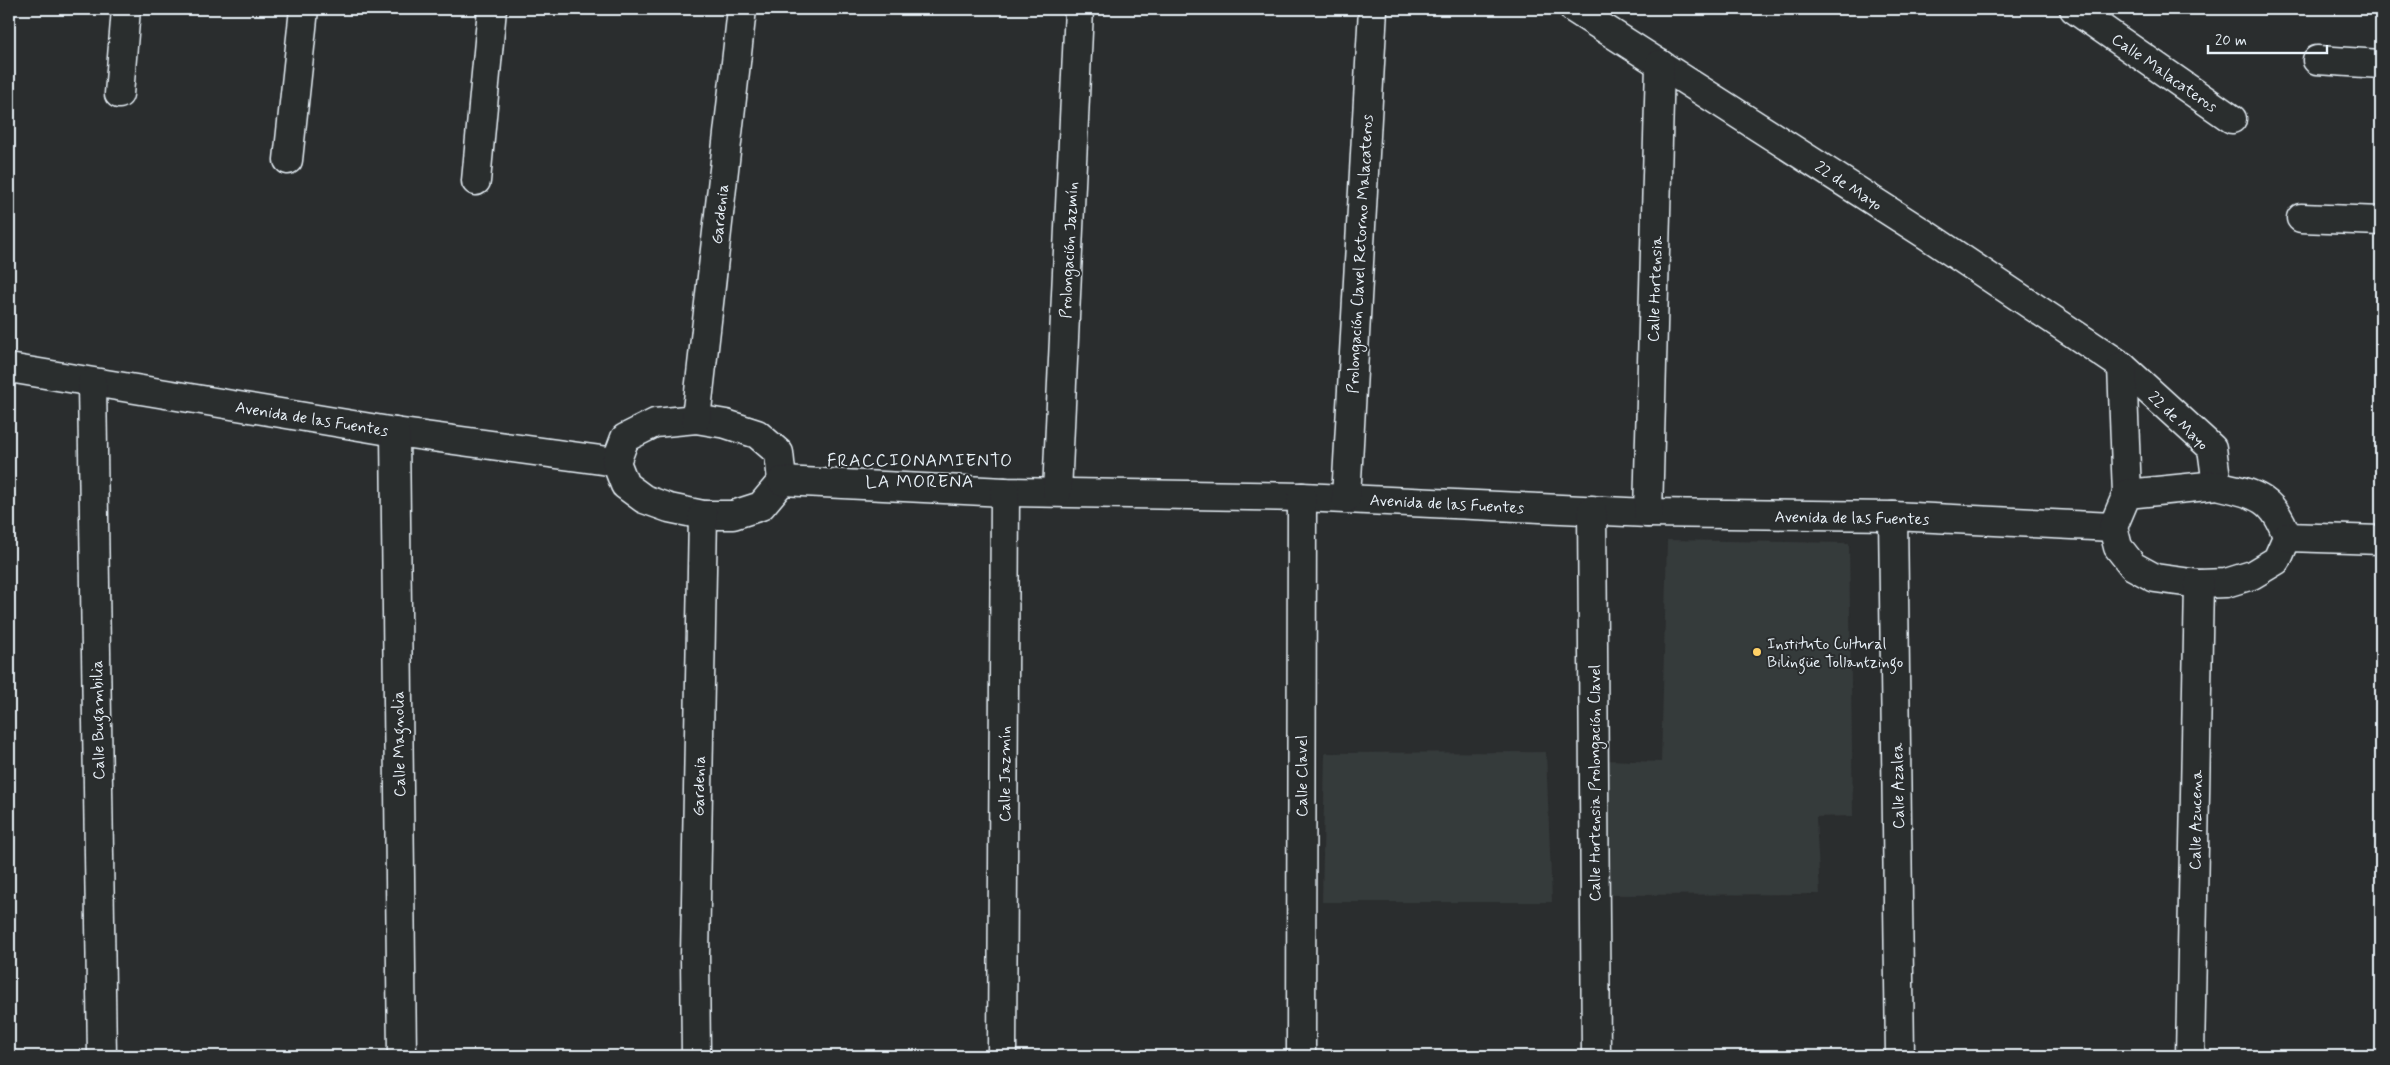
<svg xmlns="http://www.w3.org/2000/svg" width="2390" height="1065" viewBox="0 0 2390 1065" font-family="Mynerve,sans-serif">
<style>
.built{fill:#363a3b}
.lines{fill:none;stroke-linecap:round;stroke-linejoin:round}
.minor-casing{stroke:#e8f1f8;stroke-width:31}
.minor{stroke:#2a2d2e;stroke-width:28}
.poi-dot{fill:#ffd166;stroke:#2a2d2e;stroke-width:2}
.labels{text-anchor:middle;stroke-width:4;stroke-linejoin:round;paint-order:stroke}
.street-label{font-size:16px;fill:#e8f1f8;stroke:#2a2d2e}
.poi-label{font-size:16px;fill:#e8f1f8;stroke:#2a2d2e;text-anchor:start}
.neighbourhood-label{font-size:18px;letter-spacing:1px;fill:#e8f1f8;stroke:#2a2d2e}
</style>
<rect width="100%" height="100%" fill="#2a2d2e"/>
<filter id="ink" filterUnits="userSpaceOnUse"><feTurbulence type="fractalNoise" baseFrequency=".02" numOctaves="2"/><feDisplacementMap in="SourceGraphic" scale="10" xChannelSelector="R" yChannelSelector="G"/><feConvolveMatrix kernelMatrix="1 2 1 2 8 2 1 2 1" color-interpolation-filters="sRGB"/></filter>
<g filter="url(#ink)">
<g class="built">
<polygon points="1667,540 1849,543 1853,816 1816,817 1820,894 1606,895 1606,760 1661,762"/>
<polygon points="1546,752 1552,902 1322,902 1325,753"/>
</g>
<g class="lines">
<g class="minor-casing">
<g id="minor">
<polyline points="1574,9 1928,236 2122,366 2212,448 2217,485"/>
<polyline points="2074,9 2232,119"/>
<polyline points="2317,60 2381,64"/>
<polyline points="119,94 126,9"/>
<polyline points="288,160 304,9"/>
<polyline points="476,181 492,9"/>
<polyline points="2301,218 2381,221"/>
<polyline points="2122,366 2127,494"/>
<polyline points="9,368 395,432 616,462"/>
<polyline points="92,383 102,1056"/>
<polygon points="696,419 726,424 757,434 779,453 782,481 761,506 733,515 703,515 669,508 644,499 625,485 616,462 625,438 655,423"/>
<polyline points="696,419 742,9"/>
<polyline points="395,432 402,1056"/>
<polyline points="782,481 1005,492 1302,497 1648,513 1893,516 2113,527"/>
<path d="M 2217,485 C 2255,494 2274,497 2287,537 L 2277,560 L 2252,575 L 2226,583 L 2199,584 L 2155,578 L 2133,566 L 2118,547 L 2113,527 L 2127,494 Z"/>
<polyline points="1057,492 1079,9"/>
<polyline points="1346,498 1373,9"/>
<polyline points="1592,510 1596,1056"/>
<polyline points="1648,513 1660,64"/>
<polyline points="1893,516 1900,1056"/>
<polyline points="2287,537 2381,540"/>
<polyline points="696,1056 695,956 703,515"/>
<polyline points="1002,1056 1005,492"/>
<polyline points="1301,1056 1302,497"/>
<polyline points="2190,1056 2199,584"/>
</g>
</g>
<use href="#minor" class="minor"/>
</g>
</g>
<circle class="poi-dot" cx="1757" cy="652" r="5"/>
<g class="labels">
<g class="street-label">
<text transform="translate(2165 72) rotate(35)" y="6">Calle Malacateros</text>
<text transform="translate(1849 185) rotate(33)" y="6">22 de Mayo</text>
<text transform="translate(719 214) rotate(-84)" y="6">Gardenia</text>
<text transform="translate(1068 250) rotate(-87)" y="6">Prolongación Jazmín</text>
<text transform="translate(1359 254) rotate(-87)" y="6">Prolongación Clavel Retorno Malacateros</text>
<text transform="translate(1654 289) rotate(-88)" y="6">Calle Hortensia</text>
<text transform="translate(312 418) rotate(9)" y="6">Avenida de las Fuentes</text>
<text transform="translate(2179 420) rotate(44)" y="6">22 de Mayo</text>
<text transform="translate(1447 503) rotate(3)" y="6">Avenida de las Fuentes</text>
<text transform="translate(1852 517) rotate(1)" y="6">Avenida de las Fuentes</text>
<text transform="translate(97 720) rotate(-91)" y="6">Calle Bugambilia</text>
<text transform="translate(398 744) rotate(-91)" y="6">Calle Magnolia</text>
<text transform="translate(1004 774) rotate(-90)" y="6">Calle Jazmín</text>
<text transform="translate(1301 776) rotate(-90)" y="6">Calle Clavel</text>
<text transform="translate(1594 783) rotate(-90)" y="6">Calle Hortensia Prolongación Clavel</text>
<text transform="translate(698 786) rotate(-89)" y="6">Gardenia</text>
<text transform="translate(1897 786) rotate(-91)" y="6">Calle Azalea</text>
<text transform="translate(2195 820) rotate(-89)" y="6">Calle Azucena</text>
</g>
<g class="poi-label">
<text x="1767" y="649">Instituto Cultural<tspan x="1767" dy="18">Bilingüe Tollantzingo</tspan></text>
</g>
<g class="neighbourhood-label">
<text x="920" y="466">FRACCIONAMIENTO<tspan x="920" dy="21">LA MORENA</tspan></text>
</g>
</g>
<rect width="2390" height="1065" fill="none" stroke="#2a2d2e" stroke-width="30"/>
<rect x="15" y="15" width="2360" height="1035" fill="none" stroke="#e8f1f8" stroke-width="2" filter="url(#ink)"/>
<path d="M2208 45v8h119v-8" fill="none" stroke="#e8f1f8" stroke-width="2.5"/>
<text x="2215" y="45" font-size="15" fill="#e8f1f8" stroke="#2a2d2e" stroke-width="4" paint-order="stroke">20 m</text>
</svg>
